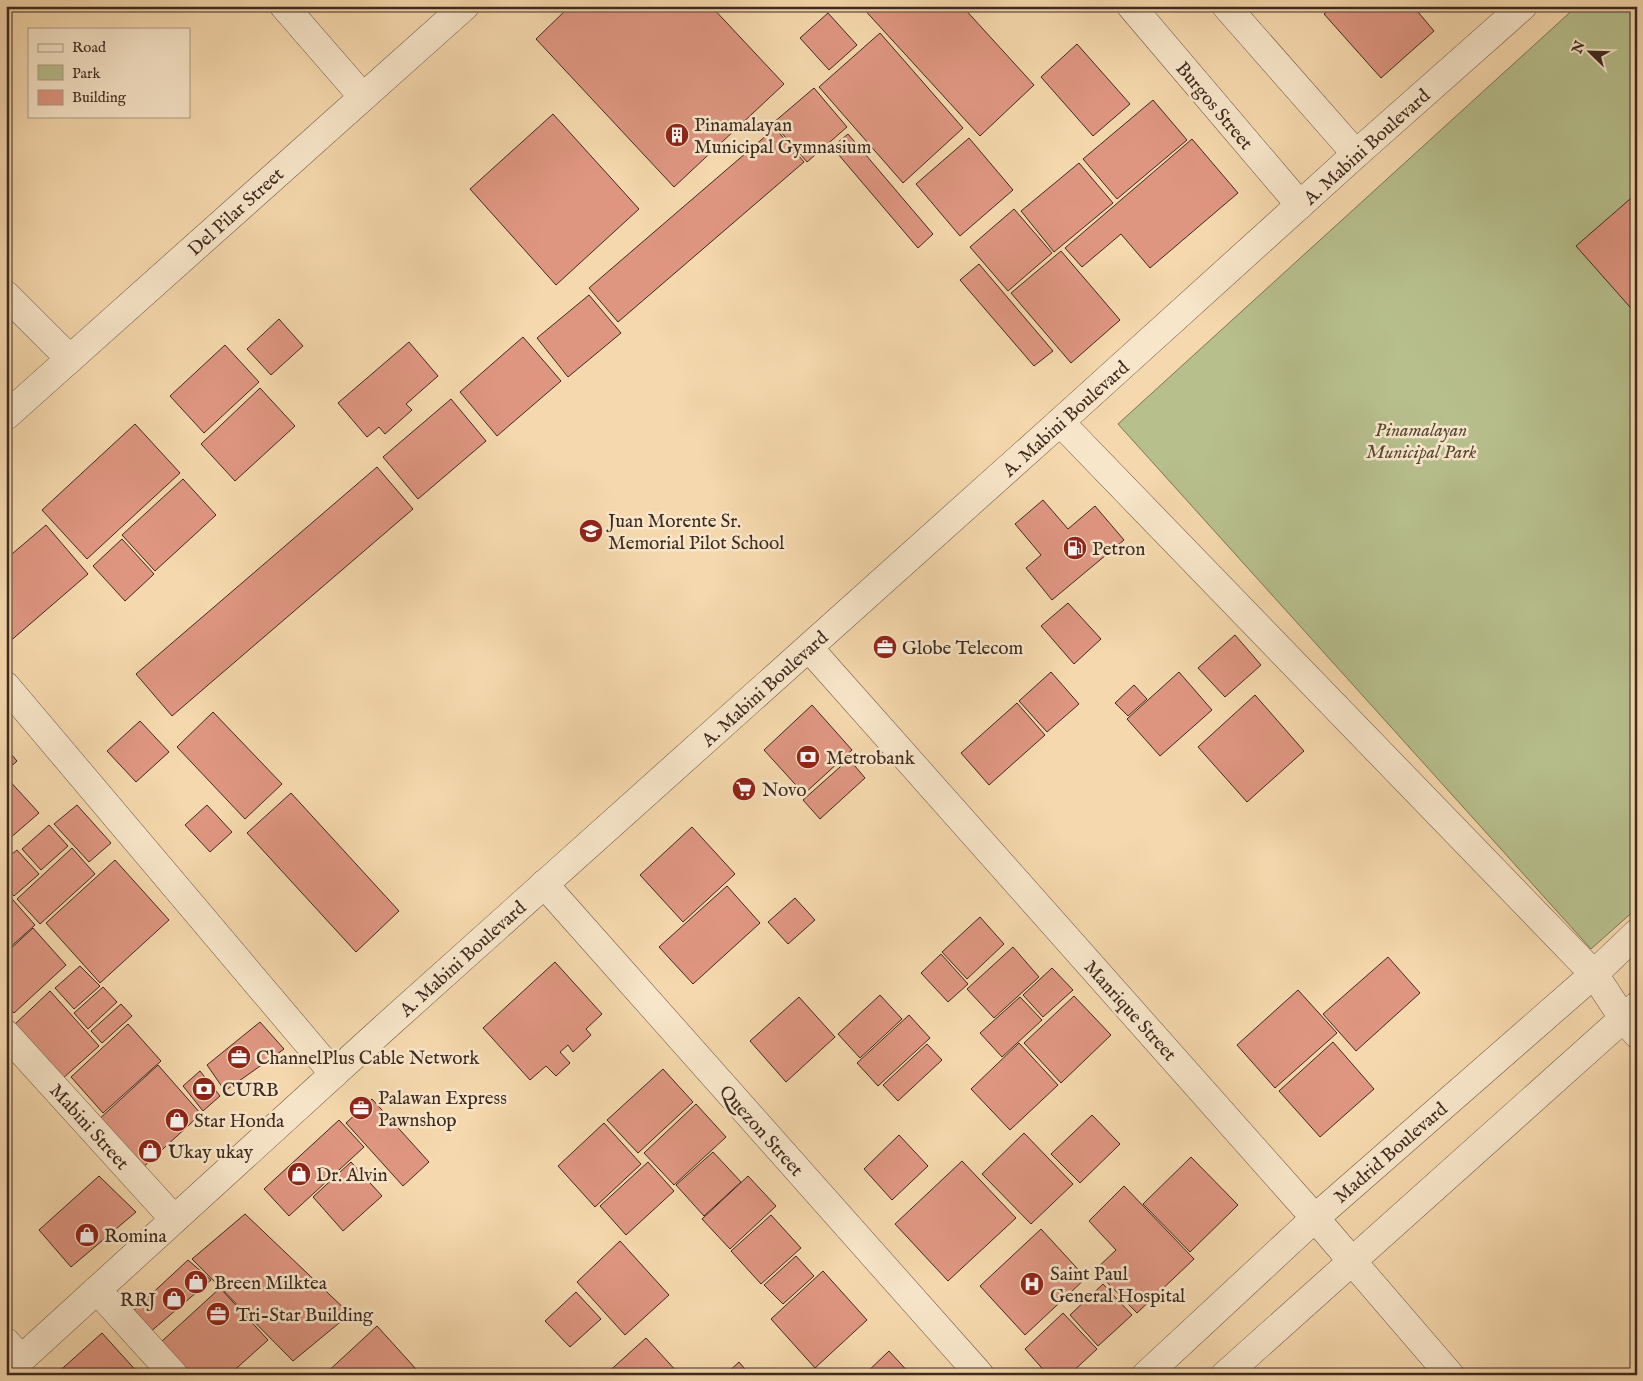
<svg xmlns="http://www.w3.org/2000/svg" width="1643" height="1381" viewBox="0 0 1643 1381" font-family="'IM FELL English',serif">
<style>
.green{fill:#b7bf8d;stroke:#7b7456}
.building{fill:#df9681;stroke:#3f2a1f}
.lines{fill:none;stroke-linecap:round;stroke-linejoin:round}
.minor-casing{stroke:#6c5642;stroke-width:29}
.tertiary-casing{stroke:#6c5642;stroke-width:29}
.minor{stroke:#f8e6ca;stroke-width:28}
.tertiary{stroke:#f8e6ca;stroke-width:28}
.labels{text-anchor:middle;stroke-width:5;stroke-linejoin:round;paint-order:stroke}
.street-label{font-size:19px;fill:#3f2a1f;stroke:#f8e6ca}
.poi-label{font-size:19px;fill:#3f2a1f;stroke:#f8e6ca;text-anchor:start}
.park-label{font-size:19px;font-style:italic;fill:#574835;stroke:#f8e6ca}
</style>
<rect width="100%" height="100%" fill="#f5d8ad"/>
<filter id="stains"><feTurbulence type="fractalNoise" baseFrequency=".004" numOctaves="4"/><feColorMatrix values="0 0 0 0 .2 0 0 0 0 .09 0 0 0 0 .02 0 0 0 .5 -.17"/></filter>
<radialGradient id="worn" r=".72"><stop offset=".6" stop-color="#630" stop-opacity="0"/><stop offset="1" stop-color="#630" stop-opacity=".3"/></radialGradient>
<polygon class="green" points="1577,6 1624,6 1637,21 1637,908 1591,949 1118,424"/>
<g class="building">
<polygon points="570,6 711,6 784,84 674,187 536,39"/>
<polygon points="861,6 962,6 1034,85 980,136"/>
<polygon points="1334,6 1413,6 1434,31 1381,78 1324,14"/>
<polygon points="828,13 857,45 829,70 800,38"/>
<polygon points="880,33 963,128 903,183 819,87"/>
<polygon points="1077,44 1130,104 1093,136 1041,77"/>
<polygon points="814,88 847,127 807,162 773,123"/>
<polygon points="1153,100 1187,140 1117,199 1083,159"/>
<polygon points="553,114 639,209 556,285 470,189"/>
<polygon points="775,128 804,162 618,322 589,288"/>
<polygon points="848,134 933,234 918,248 832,147"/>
<polygon points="969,138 1013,190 960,236 916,184"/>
<polygon points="1192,139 1238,193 1150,268 1121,234 1082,267 1065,248"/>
<polygon points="1079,163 1113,203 1054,252 1021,211"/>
<polygon points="1637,193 1637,315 1576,246"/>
<polygon points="1014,209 1052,253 1008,291 970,247"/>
<polygon points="1061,251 1120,320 1071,363 1011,293"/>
<polygon points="979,264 1053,351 1034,366 960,280"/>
<polygon points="589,295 621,333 568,377 537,338"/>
<polygon points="279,319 303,346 271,375 247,349"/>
<polygon points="523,337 561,381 497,436 460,392"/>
<polygon points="409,342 438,376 406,404 412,410 385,434 379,427 367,437 338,403"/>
<polygon points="225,345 259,382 204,433 170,396"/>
<polygon points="260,388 295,426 235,481 201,444"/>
<polygon points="451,399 486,441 418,499 383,457"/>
<polygon points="135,424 180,473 87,559 42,510"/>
<polygon points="377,467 413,509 172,716 136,674"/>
<polygon points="183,479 216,515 155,571 122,535"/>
<polygon points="1043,500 1068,529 1095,506 1124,540 1052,600 1026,568 1041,555 1015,524"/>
<polygon points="46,525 88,574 8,643 6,641 6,559"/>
<polygon points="122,539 154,574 125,601 93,566"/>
<polygon points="1068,603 1101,639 1074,664 1041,626"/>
<polygon points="1235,635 1261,665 1225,697 1198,668"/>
<polygon points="1051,672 1079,704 1047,732 1019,701"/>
<polygon points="1179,672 1212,710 1160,756 1127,719"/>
<polygon points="1134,685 1147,699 1128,716 1115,703"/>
<polygon points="1255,695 1304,751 1247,802 1198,747"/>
<polygon points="1017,703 1045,735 989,785 961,753"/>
<polygon points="812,705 852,750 804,794 764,750"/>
<polygon points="213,712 282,784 245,819 177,747"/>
<polygon points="140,721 169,752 136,782 107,751"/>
<polygon points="6,748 17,761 6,771"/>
<polygon points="849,759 865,778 820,819 803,800"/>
<polygon points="6,777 39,813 9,839 6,836"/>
<polygon points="291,793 399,911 356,952 247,833"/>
<polygon points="77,805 111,843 89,862 54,824"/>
<polygon points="207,805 232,832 210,852 185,825"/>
<polygon points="49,825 68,846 41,870 22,849"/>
<polygon points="692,827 735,874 683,922 640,875"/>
<polygon points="72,848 95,874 40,924 17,899"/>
<polygon points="17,850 39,874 14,896 6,888 6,859"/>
<polygon points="115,860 169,920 100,983 46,923"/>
<polygon points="727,886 760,923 693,984 659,947"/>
<polygon points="6,892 35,925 6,951"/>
<polygon points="795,898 815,920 788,944 768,922"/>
<polygon points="980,917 1004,944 967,979 942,952"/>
<polygon points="33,928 66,965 14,1013 6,1005 6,953"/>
<polygon points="1013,947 1039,977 994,1018 967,989"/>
<polygon points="941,954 968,984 948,1002 921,973"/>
<polygon points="1388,957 1420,993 1356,1051 1323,1014"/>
<polygon points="555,962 602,1014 586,1029 591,1035 573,1052 568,1045 560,1052 570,1063 556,1076 546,1066 530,1080 483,1028"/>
<polygon points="80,966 100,986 74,1009 55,988"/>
<polygon points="1052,968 1073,990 1043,1017 1023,995"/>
<polygon points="103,987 117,1002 88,1029 74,1013"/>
<polygon points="1298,990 1337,1033 1275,1088 1237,1045"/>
<polygon points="50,991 99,1046 62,1079 14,1025"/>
<polygon points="880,995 902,1019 860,1058 838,1034"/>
<polygon points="1074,996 1111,1035 1061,1083 1024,1043"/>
<polygon points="799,997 835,1037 786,1082 750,1041"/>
<polygon points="1020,997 1042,1020 1002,1057 980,1033"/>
<polygon points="121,1004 132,1016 102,1043 91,1031"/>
<polygon points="909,1015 930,1038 878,1086 857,1063"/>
<polygon points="260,1022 284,1049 225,1091 207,1065"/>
<polygon points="128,1024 161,1061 103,1113 71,1077"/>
<polygon points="1333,1042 1374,1089 1320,1137 1279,1091"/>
<polygon points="1019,1043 1058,1085 1010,1130 971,1089"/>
<polygon points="927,1044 942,1060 898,1101 883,1085"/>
<polygon points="158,1065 201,1114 140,1170 97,1121"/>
<polygon points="663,1069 693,1102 638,1153 607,1120"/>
<polygon points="200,1071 220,1096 203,1111 183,1086"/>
<polygon points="372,1099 429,1162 403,1186 346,1123"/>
<polygon points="696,1104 726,1137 674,1185 644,1153"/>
<polygon points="1092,1115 1120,1144 1080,1183 1051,1154"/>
<polygon points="339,1120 364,1147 289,1216 264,1189"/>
<polygon points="604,1123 641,1164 595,1207 558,1166"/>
<polygon points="1024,1133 1073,1184 1031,1224 982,1174"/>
<polygon points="899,1135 928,1166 892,1200 864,1169"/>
<polygon points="713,1152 741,1182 704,1216 676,1185"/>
<polygon points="1191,1157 1238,1205 1190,1252 1143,1204"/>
<polygon points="962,1161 1016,1218 948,1281 895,1224"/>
<polygon points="351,1162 382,1196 343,1231 313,1197"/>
<polygon points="648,1162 674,1191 626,1235 600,1206"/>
<polygon points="99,1176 136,1212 71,1267 39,1230"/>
<polygon points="748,1176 776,1206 730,1249 702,1219"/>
<polygon points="1124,1186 1194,1259 1137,1313 1095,1270 1116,1250 1089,1221"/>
<polygon points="245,1214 350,1314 293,1361 192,1259"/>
<polygon points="771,1215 801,1248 761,1284 731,1251"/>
<polygon points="1041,1229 1086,1278 1025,1335 980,1286"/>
<polygon points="620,1241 669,1295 625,1335 577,1282"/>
<polygon points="796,1256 814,1276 783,1304 764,1285"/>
<polygon points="188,1260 211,1280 149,1333 131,1313"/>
<polygon points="823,1271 867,1320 815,1368 771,1319"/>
<polygon points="1103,1284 1132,1315 1098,1346 1070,1315"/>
<polygon points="220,1288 268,1340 229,1375 190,1375 161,1342"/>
<polygon points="576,1292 601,1319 570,1347 545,1321"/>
<polygon points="1063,1313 1097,1349 1069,1375 1048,1375 1025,1349"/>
<polygon points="377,1326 416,1369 410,1375 324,1375"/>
<polygon points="102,1333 140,1375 55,1375"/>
<polygon points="646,1338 680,1375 605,1375"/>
<polygon points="889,1351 911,1375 864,1375"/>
<polygon points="739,1362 750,1375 725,1375"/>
</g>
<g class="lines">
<g class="minor-casing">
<g id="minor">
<polyline points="284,6 363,97"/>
<polyline points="6,295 70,359"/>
<polyline points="6,416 465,6"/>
<polyline points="1060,422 1594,974 1623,1018 1637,1034"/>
<polyline points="809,648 1315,1218 1450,1375"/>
<polyline points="6,686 334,1074"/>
<polyline points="544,884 980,1375"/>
<polyline points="6,1034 174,1219"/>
<polyline points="97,1290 174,1375"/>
<polyline points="6,1342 21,1359"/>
</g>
</g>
<g class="tertiary-casing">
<g id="tertiary">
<polyline points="1131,6 1300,205"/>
<polyline points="1226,6 1356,154"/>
<polyline points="6,1373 383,1029 1060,422 1356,154 1523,6"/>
<polyline points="1146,1375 1315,1218 1594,974 1637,933"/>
<polyline points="1225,1375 1637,1006"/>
</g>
</g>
<use href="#minor" class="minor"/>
<use href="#tertiary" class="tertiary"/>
</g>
<defs>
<g id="building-disc" transform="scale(1.25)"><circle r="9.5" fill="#8f2418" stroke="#f8e6ca"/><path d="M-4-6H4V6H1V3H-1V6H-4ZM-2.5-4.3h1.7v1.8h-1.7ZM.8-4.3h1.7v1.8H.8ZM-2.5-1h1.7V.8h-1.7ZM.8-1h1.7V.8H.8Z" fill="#fff"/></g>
<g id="school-disc" transform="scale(1.25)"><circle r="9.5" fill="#8f2418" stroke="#f8e6ca"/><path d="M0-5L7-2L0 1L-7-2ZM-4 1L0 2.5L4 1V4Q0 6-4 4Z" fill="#fff"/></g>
<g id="fuel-disc" transform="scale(1.25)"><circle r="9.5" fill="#8f2418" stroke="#f8e6ca"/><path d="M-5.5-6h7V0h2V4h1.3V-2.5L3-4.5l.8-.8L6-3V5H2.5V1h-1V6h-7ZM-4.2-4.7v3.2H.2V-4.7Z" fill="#fff"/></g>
<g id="office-disc" transform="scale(1.25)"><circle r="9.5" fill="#8f2418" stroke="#f8e6ca"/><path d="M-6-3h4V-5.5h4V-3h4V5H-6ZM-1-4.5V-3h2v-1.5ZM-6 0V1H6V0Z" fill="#fff"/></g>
<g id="bank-disc" transform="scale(1.25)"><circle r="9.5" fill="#8f2418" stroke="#f8e6ca"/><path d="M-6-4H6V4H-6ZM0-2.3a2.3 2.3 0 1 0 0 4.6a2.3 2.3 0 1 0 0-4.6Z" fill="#fff"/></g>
<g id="supermarket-disc" transform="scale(1.25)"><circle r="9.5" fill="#8f2418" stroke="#f8e6ca"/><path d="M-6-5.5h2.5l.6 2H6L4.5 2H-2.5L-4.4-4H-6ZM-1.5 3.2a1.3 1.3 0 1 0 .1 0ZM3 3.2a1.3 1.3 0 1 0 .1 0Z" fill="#fff"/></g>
<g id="shop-disc" transform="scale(1.25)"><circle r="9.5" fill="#8f2418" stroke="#f8e6ca"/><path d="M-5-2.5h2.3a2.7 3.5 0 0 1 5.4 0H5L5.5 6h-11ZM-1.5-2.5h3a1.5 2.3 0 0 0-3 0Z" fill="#fff"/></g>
<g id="hospital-disc" transform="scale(1.25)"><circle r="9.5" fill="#8f2418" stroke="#f8e6ca"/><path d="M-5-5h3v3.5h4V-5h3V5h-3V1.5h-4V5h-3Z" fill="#fff"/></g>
</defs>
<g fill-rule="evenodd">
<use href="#building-disc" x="677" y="135"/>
<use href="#school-disc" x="591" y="531"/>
<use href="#fuel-disc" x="1075" y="548"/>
<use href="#office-disc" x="885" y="647"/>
<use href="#bank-disc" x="808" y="757"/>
<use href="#supermarket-disc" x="744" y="789"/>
<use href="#office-disc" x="239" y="1057"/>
<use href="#bank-disc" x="204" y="1089"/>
<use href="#office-disc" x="361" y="1108"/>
<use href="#shop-disc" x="177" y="1120"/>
<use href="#shop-disc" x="150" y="1151"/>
<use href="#shop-disc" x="299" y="1174"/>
<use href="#shop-disc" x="87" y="1235"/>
<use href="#shop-disc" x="196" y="1282"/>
<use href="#hospital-disc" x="1032" y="1284"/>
<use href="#shop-disc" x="174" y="1299"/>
<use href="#office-disc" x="218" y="1314"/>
</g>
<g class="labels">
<g class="street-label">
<text transform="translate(1215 105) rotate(50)" y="7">Burgos Street</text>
<text transform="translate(1366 146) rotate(-42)" y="7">A. Mabini Boulevard</text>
<text transform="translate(235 211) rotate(-42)" y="7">Del Pilar Street</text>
<text transform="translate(1065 418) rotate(-42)" y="7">A. Mabini Boulevard</text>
<text transform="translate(764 688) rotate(-42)" y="7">A. Mabini Boulevard</text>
<text transform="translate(462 958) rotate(-42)" y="7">A. Mabini Boulevard</text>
<text transform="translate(1131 1010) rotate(48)" y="7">Manrique Street</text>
<text transform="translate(90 1126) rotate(48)" y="7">Mabini Street</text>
<text transform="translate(762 1130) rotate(48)" y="7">Quezon Street</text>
<text transform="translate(1390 1152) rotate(-41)" y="7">Madrid Boulevard</text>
</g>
<g class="poi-label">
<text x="694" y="131">Pinamalayan<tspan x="694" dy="22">Municipal Gymnasium</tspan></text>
<text x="608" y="527">Juan Morente Sr.<tspan x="608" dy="22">Memorial Pilot School</tspan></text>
<text x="1092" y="555">Petron</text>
<text x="902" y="654">Globe Telecom</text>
<text x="826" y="764">Metrobank</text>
<text x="762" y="796">Novo</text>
<text x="256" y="1064">ChannelPlus Cable Network</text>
<text x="222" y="1096">CURB</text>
<text x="378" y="1104">Palawan Express<tspan x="378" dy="22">Pawnshop</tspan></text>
<text x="194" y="1127">Star Honda</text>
<text x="168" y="1158">Ukay ukay</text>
<text x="316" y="1181">Dr. Alvin</text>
<text x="104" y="1242">Romina</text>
<text x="1050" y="1280">Saint Paul<tspan x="1050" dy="22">General Hospital</tspan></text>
<text x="214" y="1289">Breen Milktea</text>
<text x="156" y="1306" text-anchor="end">RRJ</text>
<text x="236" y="1321">Tri-Star Building</text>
</g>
<g class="park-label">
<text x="1421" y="436">Pinamalayan<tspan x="1421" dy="22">Municipal Park</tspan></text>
</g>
</g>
<rect width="1643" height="1381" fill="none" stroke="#f5d8ad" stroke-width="25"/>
<rect x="8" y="8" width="1628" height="1366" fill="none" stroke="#3f2a1f" stroke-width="2.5"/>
<rect x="12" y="12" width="1618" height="1356" fill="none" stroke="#3f2a1f"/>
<rect x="28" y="28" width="162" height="90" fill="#f8e6ca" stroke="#ae9b86"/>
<rect x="38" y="44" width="25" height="8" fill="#f8e6ca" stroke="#ae9b86"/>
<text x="72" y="52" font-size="15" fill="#3f2a1f">Road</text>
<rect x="38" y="65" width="25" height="15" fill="#b7bf8d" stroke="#ae9b86"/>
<text x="72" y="78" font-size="15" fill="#3f2a1f">Park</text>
<rect x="38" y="90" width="25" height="15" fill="#df9681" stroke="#ae9b86"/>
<text x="72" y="102" font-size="15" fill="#3f2a1f">Building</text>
<g transform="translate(1590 52) rotate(293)" stroke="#f8e6ca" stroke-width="4" paint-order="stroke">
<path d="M0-4L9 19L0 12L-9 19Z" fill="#3f2a1f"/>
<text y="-8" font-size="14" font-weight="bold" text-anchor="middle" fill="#3f2a1f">N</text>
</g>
<rect width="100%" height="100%" filter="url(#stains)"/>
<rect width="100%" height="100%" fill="url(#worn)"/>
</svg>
